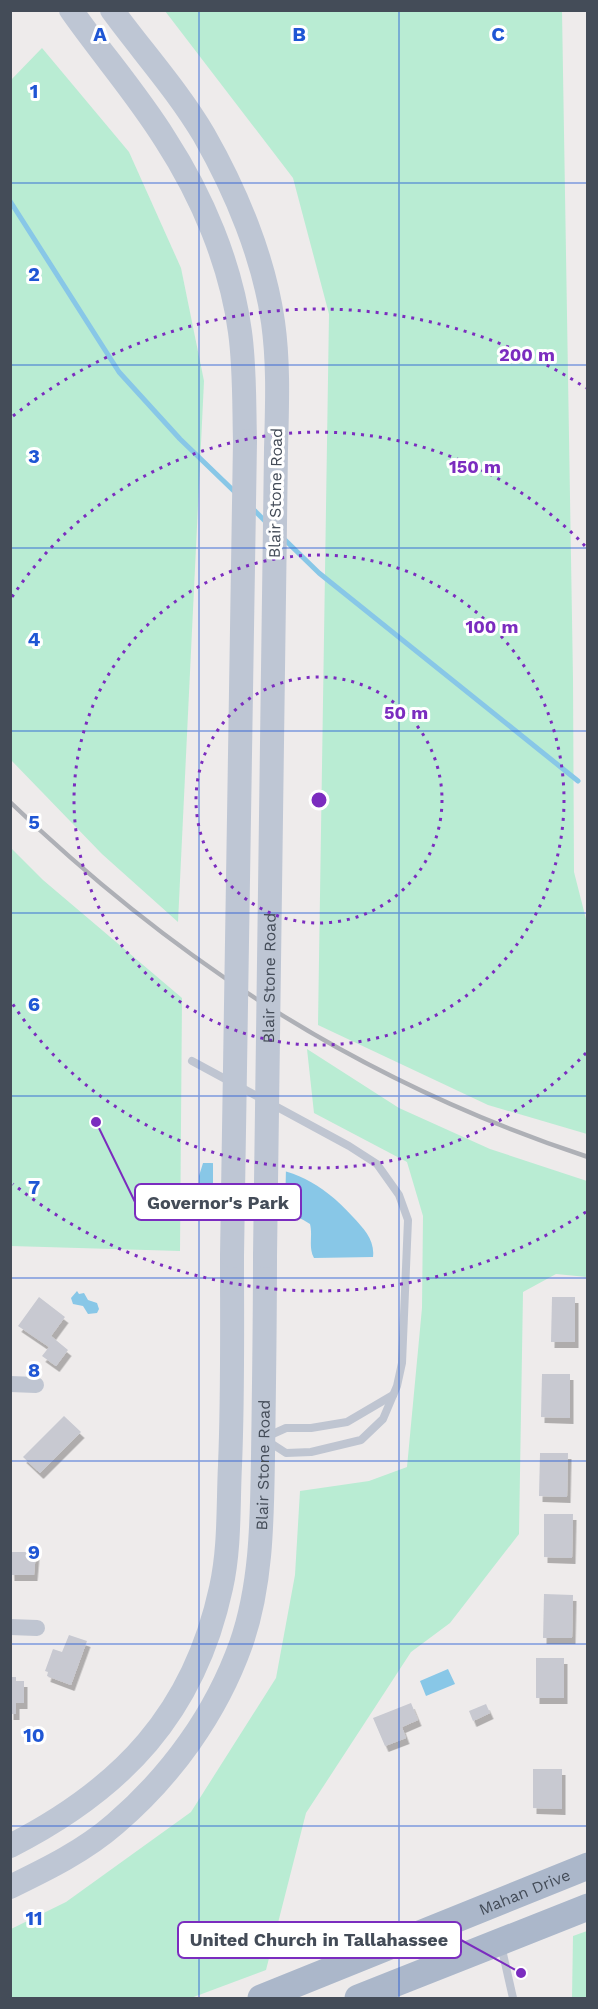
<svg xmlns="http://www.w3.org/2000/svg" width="598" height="2009" viewBox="0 0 598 2009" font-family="'Work Sans',sans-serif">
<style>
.green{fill:#b9ecd3}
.water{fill:#88c7e7}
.pier{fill:#eeebeb}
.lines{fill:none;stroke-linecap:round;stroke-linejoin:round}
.stream{stroke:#88c7e7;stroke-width:5}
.building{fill:#c8c9d1;filter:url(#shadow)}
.service{stroke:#bfc5d1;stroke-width:8}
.minor{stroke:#bfc5d1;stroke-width:16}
.secondary{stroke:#bec6d4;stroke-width:24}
.primary{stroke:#abb7ca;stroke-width:27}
.rail{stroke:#aeb0b6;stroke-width:4.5}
.secondary-bridge{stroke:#bec6d4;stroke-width:24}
.grid{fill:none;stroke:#1f56d4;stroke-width:1.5;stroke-opacity:0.55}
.ring{fill:none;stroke:#7b2cbf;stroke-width:3;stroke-dasharray:3 6}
.labels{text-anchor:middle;stroke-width:6;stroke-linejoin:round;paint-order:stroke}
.street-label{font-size:16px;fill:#444c58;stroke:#fff}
.grid-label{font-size:20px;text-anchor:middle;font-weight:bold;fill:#1f56d4;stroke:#fff;stroke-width:6;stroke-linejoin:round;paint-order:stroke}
.centre{fill:#7b2cbf;stroke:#fff;stroke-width:3}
.ring-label{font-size:18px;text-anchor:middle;font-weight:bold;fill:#7b2cbf;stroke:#fff;stroke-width:6;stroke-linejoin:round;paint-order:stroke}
.leader{fill:none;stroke:#7b2cbf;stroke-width:2}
.callout-dot{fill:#7b2cbf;stroke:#fff;stroke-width:2}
.callout{fill:#fff;stroke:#7b2cbf;stroke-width:2}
.callout-label{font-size:18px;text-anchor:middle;font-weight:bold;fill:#444c58}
</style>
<defs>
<filter id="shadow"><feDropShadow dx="3.5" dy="6" stdDeviation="0" flood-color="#0004"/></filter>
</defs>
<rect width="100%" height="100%" fill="#eeebeb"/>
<g class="green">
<polygon points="165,11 562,11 573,679 574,872 588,927 587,1134 488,1105 318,1025 329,314 293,178"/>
<polygon points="42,48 129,152 181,268 204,381 178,922 102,854 11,760 10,81"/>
<polygon points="10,847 43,880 182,998 180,1251 11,1246"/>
<polygon points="307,1049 399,1108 490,1149 587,1181 587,1277 556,1274 523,1292 519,1534 450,1623 411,1652 306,1813 266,1970 191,1998 11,1998 11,1929 66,1902 191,1812 276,1678 295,1575 300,1491 369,1481 407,1467 422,1308 423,1216 407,1162 314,1113"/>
<polygon points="587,1931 587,1998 572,1998 573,1936"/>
</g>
<g class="water">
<path d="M 203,1163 C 268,1164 307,1166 353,1217 C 364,1229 375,1240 373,1257 L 314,1258 C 308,1247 313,1236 310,1224 C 277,1203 238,1206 200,1206 L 199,1176 Z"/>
<polygon points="77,1291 79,1294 84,1293 88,1300 97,1303 99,1309 97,1313 88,1314 83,1306 73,1304 71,1298"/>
<polygon points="448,1669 455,1684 426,1696 420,1681"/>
</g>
<polygon class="pier" points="213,1160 250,1161 286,1167 285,1214 249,1209 213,1209"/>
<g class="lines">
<g class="stream">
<polyline points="10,201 119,372 180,439 237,494"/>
<polyline points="253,509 267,523"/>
<polyline points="283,538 319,573 578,781"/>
</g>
</g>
<g class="building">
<polygon points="39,1297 65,1317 51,1336 68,1350 56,1366 42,1356 49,1347 18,1326"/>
<polygon points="552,1297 575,1297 575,1342 551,1342"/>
<polygon points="542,1374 570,1374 570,1418 541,1417"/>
<polygon points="64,1416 81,1432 40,1473 23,1457"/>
<polygon points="540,1453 568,1453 567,1497 539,1496"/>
<polygon points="544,1514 573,1514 572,1558 544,1557"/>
<polygon points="10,1552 36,1552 34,1575 11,1575"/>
<polygon points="544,1594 573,1595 572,1638 543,1638"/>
<polygon points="69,1635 87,1641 71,1685 47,1676 48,1672 45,1671 53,1649 62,1652"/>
<rect x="536" y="1658" width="28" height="40"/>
<polygon points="10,1677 16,1677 16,1681 24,1681 24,1703 16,1703 16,1714 10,1714"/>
<polygon points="411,1703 418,1720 402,1727 406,1738 385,1746 373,1718"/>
<polygon points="486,1704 490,1713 473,1721 469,1711"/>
<polygon points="533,1769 562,1769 562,1809 533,1808"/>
</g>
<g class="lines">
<g class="service">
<polyline points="192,1061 349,1146 377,1164 399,1195 408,1220 402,1363 397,1386 383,1419 361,1440 311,1452 286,1453 266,1440"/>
<polyline points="266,1437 286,1428 311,1428 347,1422 393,1395"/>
<polyline points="501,1945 513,1998"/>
</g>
<g class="minor">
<polyline points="10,1384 36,1385"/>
<polyline points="10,1627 37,1628"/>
</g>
<g class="secondary">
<path d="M 71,10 C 101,53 137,94 165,139 C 202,196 231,264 240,332 C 245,368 244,405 245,441"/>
<path d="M 112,10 C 142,51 178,91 204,135 C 236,191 264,258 273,322 C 279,365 277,407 276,450"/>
<path d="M 10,1846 C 122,1789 194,1713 221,1588 C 230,1548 228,1506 230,1465 C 233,1395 232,1326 232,1256"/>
<path id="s1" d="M 10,1887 C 47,1869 84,1851 115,1824 C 171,1776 216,1714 241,1644 C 262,1584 262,1518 263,1456 C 264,1389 265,1323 265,1256"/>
</g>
<g class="primary">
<path id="s2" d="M 261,1998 L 588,1866"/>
<polyline points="358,1998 588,1907"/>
</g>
<path class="rail" d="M 10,802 C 180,965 363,1083 588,1157"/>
<g class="secondary-bridge">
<polyline points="232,1256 245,441"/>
<path id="s3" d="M 265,1256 L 276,450"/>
</g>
</g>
<path class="grid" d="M 199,10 L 199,1998M 399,10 L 399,1998M 10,183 L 588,183M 10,365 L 588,365M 10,548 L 588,548M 10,731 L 588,731M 10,913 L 588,913M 10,1096 L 588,1096M 10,1278 L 588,1278M 10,1461 L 588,1461M 10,1644 L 588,1644M 10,1826 L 588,1826"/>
<g class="ring">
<circle cx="319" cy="800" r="123"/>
<circle cx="319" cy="800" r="245"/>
<path d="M586 1053A368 368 0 0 1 12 1003M12 597A368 368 0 0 1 586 547"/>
<path d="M586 1212A491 491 0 0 1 13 1184M13 416A491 491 0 0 1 586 388"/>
</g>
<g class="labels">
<g class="street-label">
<text transform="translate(275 493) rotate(-89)" y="6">Blair Stone Road</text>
<text dy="6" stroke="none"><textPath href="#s3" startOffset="278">Blair Stone Road</textPath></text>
<text dy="6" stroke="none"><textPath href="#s1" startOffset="526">Blair Stone Road</textPath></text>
<text dy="6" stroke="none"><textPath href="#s2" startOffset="284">Mahan Drive</textPath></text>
</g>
</g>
<g class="grid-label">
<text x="100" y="41">A</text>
<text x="299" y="41">B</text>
<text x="498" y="41">C</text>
<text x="34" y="98">1</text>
<text x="34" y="281">2</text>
<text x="34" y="463">3</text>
<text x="34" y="646">4</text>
<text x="34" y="829">5</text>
<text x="34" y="1011">6</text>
<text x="34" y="1194">7</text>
<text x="34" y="1377">8</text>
<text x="34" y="1559">9</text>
<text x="34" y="1742">10</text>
<text x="34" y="1925">11</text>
</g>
<circle cx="319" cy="800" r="9" class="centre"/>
<g class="ring-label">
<text x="527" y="361">200 m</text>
<text x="475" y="473">150 m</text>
<text x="492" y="633">100 m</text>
<text x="406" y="719">50 m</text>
</g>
<path class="leader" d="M96 1122L135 1202M521 1973L461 1940"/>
<g class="callout-dot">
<circle cx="96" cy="1122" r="6"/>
<circle cx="521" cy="1973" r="6"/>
</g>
<g class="callout">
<rect x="135" y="1184" width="166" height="36" rx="6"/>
<rect x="178" y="1922" width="283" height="36" rx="6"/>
</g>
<g class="callout-label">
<text x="218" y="1209">Governor's Park</text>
<text x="319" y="1946">United Church in Tallahassee</text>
</g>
<rect width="598" height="2009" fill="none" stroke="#444c58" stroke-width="24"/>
</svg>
